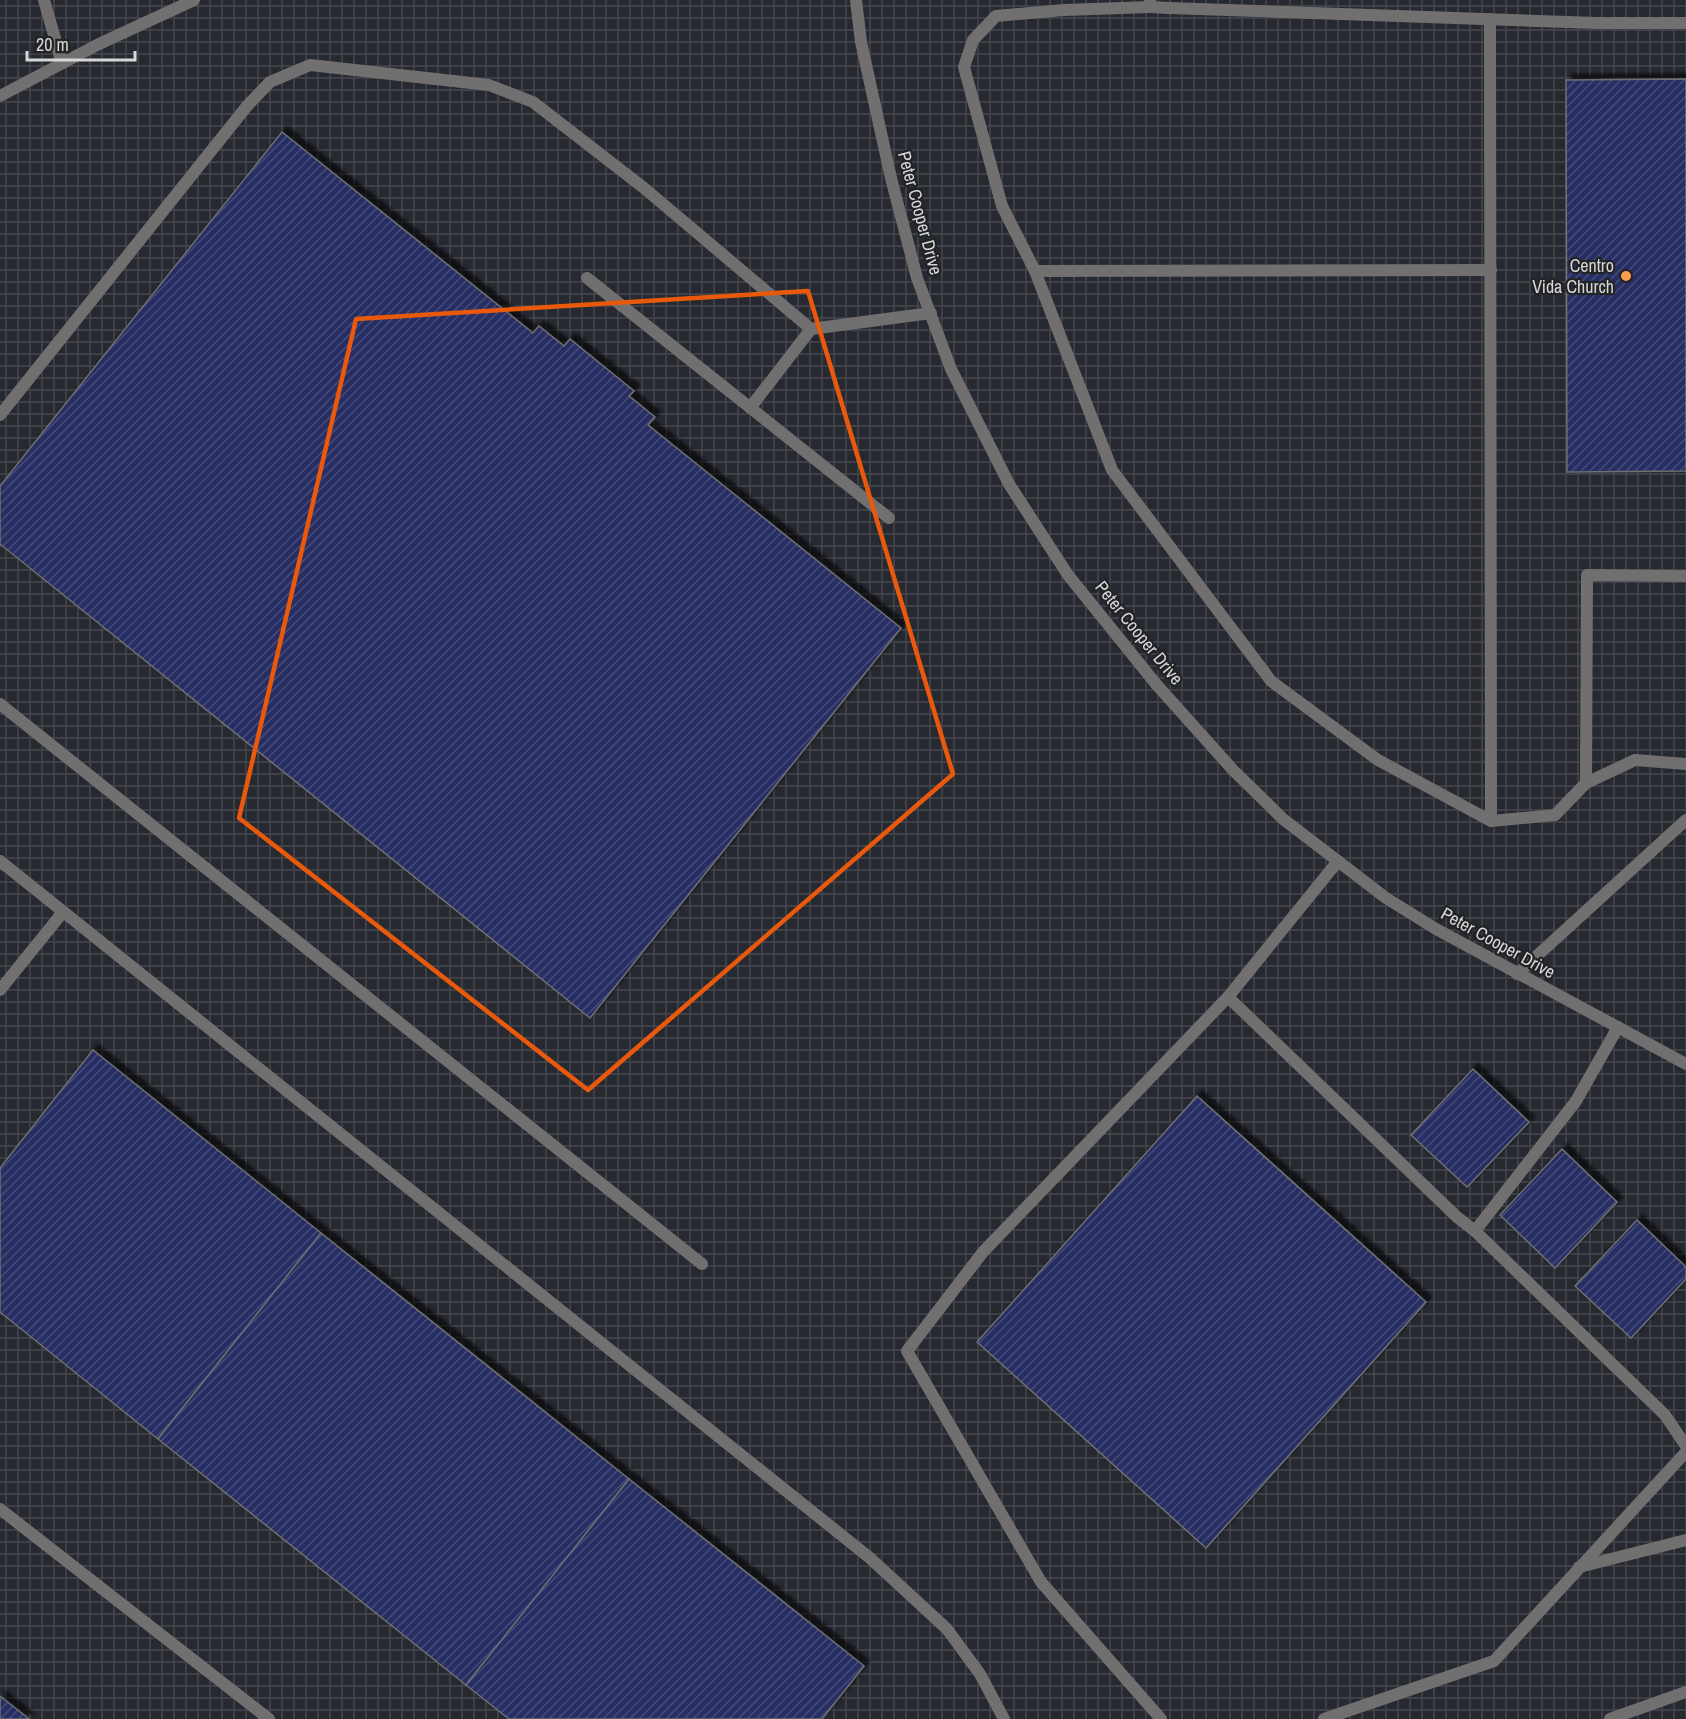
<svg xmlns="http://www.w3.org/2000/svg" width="1686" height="1719" viewBox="0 0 1686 1719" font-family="'Archivo Narrow',sans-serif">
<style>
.industrial{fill:url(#industrial-grid)}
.building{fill:url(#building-hatch);stroke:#6e6f72;stroke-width:1.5;filter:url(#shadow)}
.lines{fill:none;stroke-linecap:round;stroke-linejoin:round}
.service{stroke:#716f6f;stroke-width:12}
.tertiary{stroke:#716f6f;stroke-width:12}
.marked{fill:none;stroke:#e8590c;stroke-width:4.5;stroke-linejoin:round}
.poi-dot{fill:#fa9f4f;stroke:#222325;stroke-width:2}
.labels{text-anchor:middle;stroke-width:4.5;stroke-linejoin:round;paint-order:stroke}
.street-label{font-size:18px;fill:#d7d7d9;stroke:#222325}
.poi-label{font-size:18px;fill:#d7d7d9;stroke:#222325;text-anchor:end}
</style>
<defs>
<pattern id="industrial-grid" width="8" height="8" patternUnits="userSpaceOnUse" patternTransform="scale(1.5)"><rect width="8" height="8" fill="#272931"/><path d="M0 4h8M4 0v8" fill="none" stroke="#46474e"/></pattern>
<pattern id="building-hatch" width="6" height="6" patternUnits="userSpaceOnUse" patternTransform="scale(1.5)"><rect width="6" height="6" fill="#272e63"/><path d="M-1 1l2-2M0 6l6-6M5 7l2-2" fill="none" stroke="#464c79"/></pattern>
<filter id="shadow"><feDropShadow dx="5.5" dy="-5.5" stdDeviation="1.5" flood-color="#0009"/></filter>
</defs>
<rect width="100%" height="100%" fill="#222325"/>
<rect class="industrial" x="0" y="0" width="1686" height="1719"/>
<g class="building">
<polygon points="1686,79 1686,471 1567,472 1566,80"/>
<polygon points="282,132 533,333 539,326 564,346 570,339 634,391 629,396 655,417 648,425 901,628 590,1018 0,544 0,486"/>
<polygon points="93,1050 321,1233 158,1439 0,1312 0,1168"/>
<polygon points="1473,1069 1529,1122 1467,1187 1411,1135"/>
<polygon points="1197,1096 1426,1302 1206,1548 977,1342"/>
<polygon points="1562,1149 1617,1202 1555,1268 1500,1215"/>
<polygon points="1637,1220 1686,1267 1686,1279 1631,1338 1575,1286"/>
<polygon points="321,1233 629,1479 466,1685 158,1439"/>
<polygon points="629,1479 864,1666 822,1719 509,1719 466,1685"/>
<polygon points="0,1696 29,1719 0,1719"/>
</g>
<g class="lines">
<g class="service">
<polyline points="44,0 62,63"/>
<polyline points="1150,1 1150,7 1169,8 1596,23 1686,23"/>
<polyline points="1150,7 1064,10 996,16 973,40 964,67 1002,206 1035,271 1112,470 1271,681 1378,760 1491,821 1555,815 1586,783 1635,760 1686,764"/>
<polyline points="1490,19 1491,821"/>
<polyline points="1035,271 1491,270"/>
<polyline points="587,278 889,518"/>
<polyline points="750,408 811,329 931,313"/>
<polyline points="0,415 247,106 270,82 310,65 489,85 533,102 644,188 811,329"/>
<polyline points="0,704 702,1264"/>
<polyline points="1586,783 1587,575 1686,576"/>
<polyline points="0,861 870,1558 947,1629 980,1674 1004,1719"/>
<polyline points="1517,974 1686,820"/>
<polyline points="0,990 63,912"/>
<polyline points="1228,997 1338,861"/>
<polyline points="1475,1231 1576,1101 1618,1027"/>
<polyline points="0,1509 269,1719"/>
<polyline points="1579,1567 1686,1540"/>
<polyline points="1161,1719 1041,1582 907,1351 983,1252 1228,997 1457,1217 1475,1231 1665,1415 1686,1446"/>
<polyline points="1324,1719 1494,1661 1686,1452"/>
<polyline points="1610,1719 1686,1692"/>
</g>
<g class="tertiary">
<polyline points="856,0 861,42 891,178 917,278 951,369 1009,484 1068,575 1156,684 1233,770 1283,819 1386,898 1436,929 1686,1064"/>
<polyline points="0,96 99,44 194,0"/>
</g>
</g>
<path class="marked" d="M 808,291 L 953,774 L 588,1090 L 239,818 L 356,319 Z"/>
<circle class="poi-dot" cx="1626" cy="276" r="6"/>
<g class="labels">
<g class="street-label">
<text transform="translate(920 213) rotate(75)" y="6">Peter Cooper Drive</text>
<text transform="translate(1139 633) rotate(51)" y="6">Peter Cooper Drive</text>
<text transform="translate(1498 943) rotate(29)" y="6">Peter Cooper Drive</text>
</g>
<g class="poi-label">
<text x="1614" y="272">Centro<tspan x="1614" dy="21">Vida Church</tspan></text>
</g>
</g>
<path d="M27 51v9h108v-9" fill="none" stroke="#d7d7d9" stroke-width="3"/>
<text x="36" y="51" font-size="18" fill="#d7d7d9" stroke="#222325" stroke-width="4.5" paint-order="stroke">20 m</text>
</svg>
